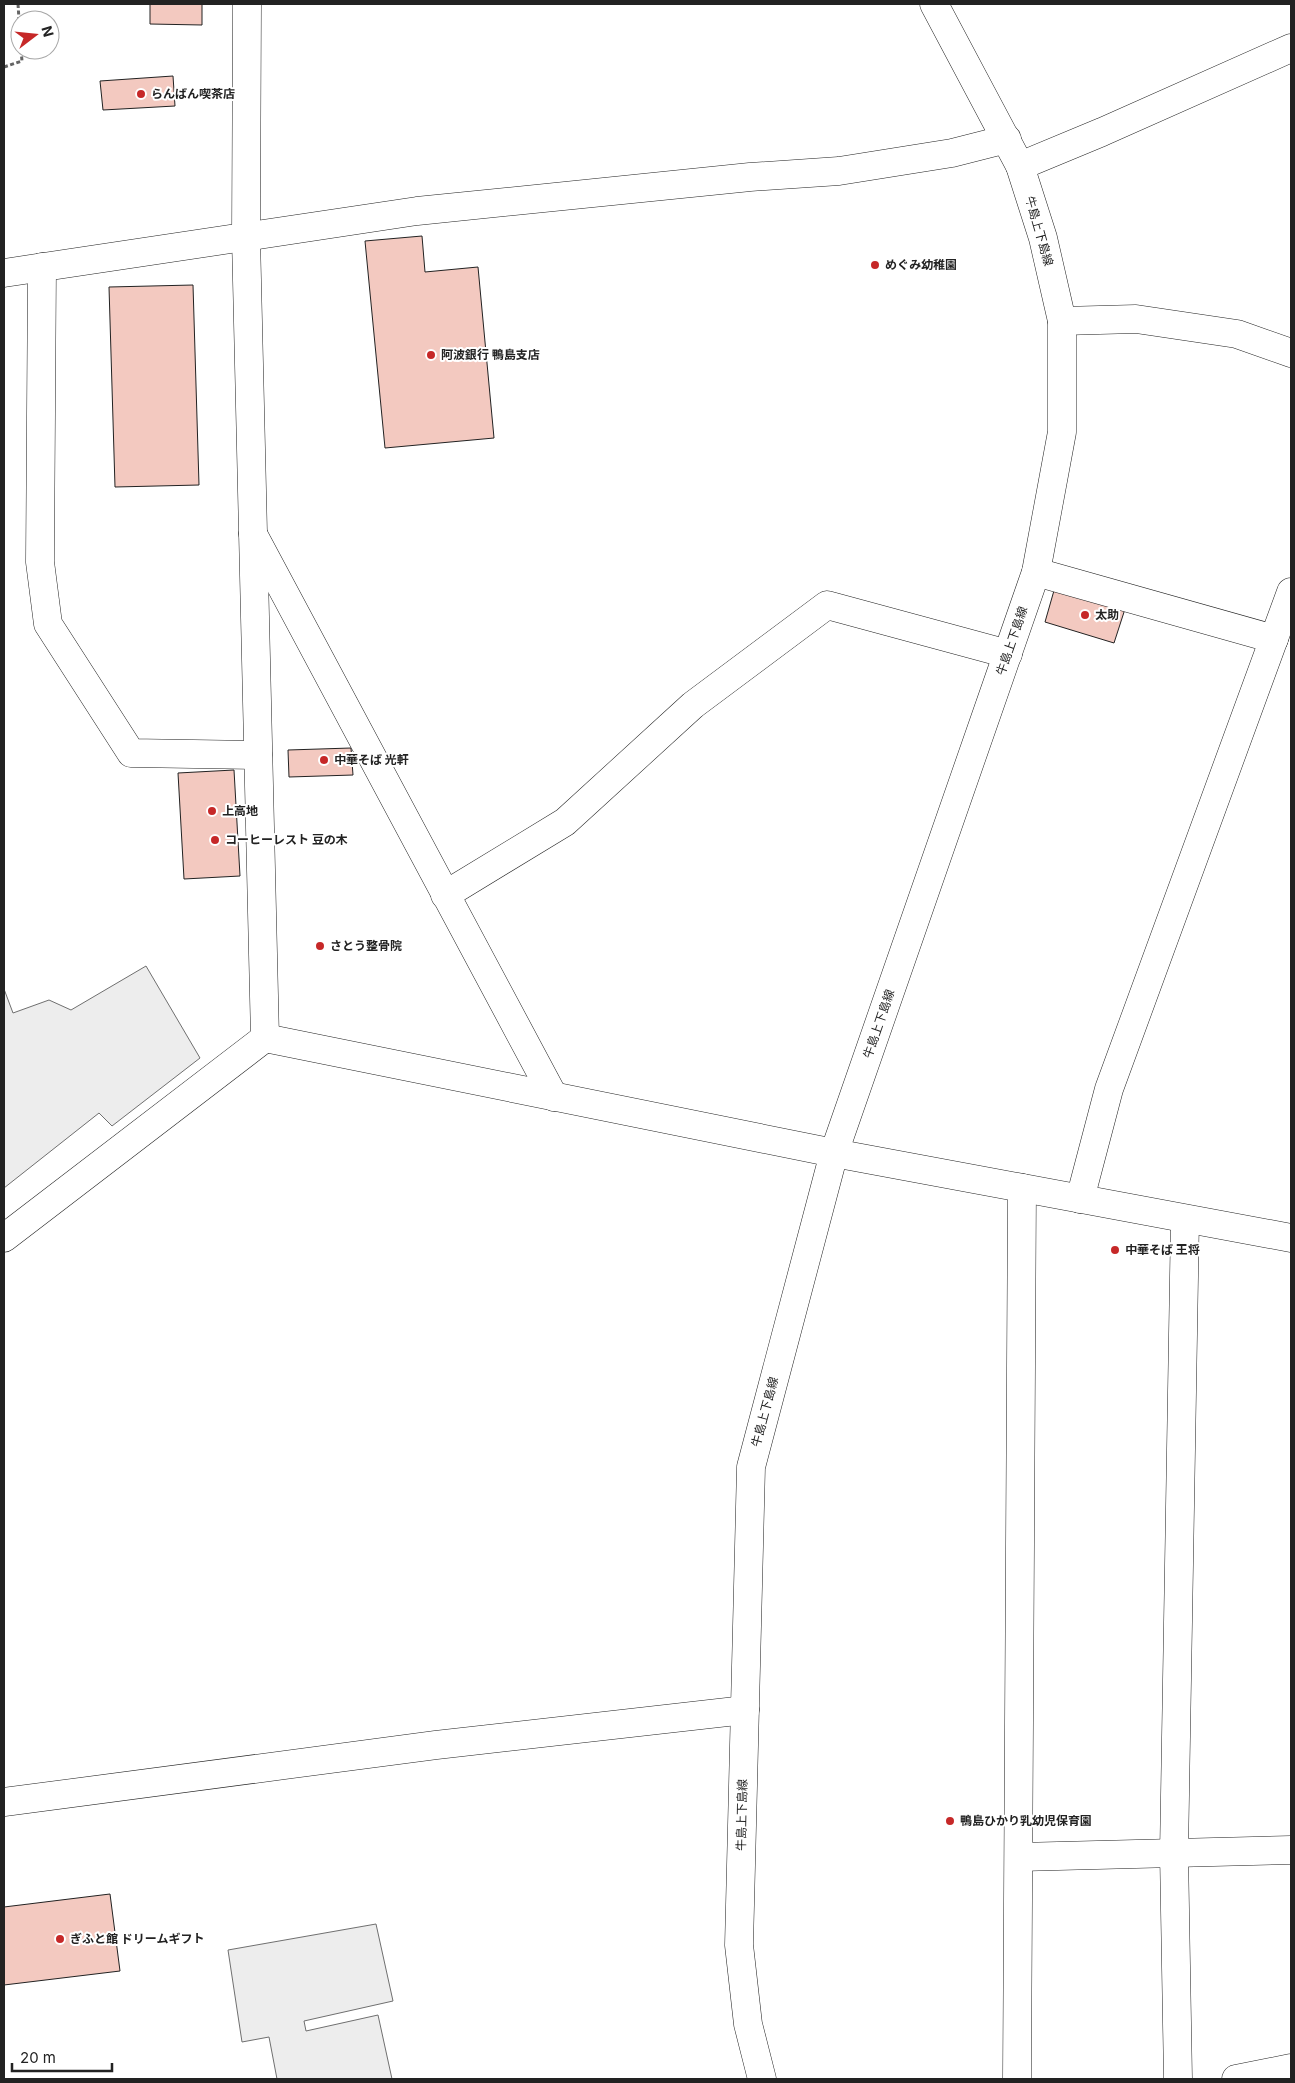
<svg xmlns="http://www.w3.org/2000/svg" width="1295" height="2083" viewBox="0 0 1295 2083" font-family="Inter,'Noto Sans JP',sans-serif">
<style>
.parking{fill:#ededed;stroke:#6f6f6f}
.building{fill:#f3c9c0;stroke:#222}
.lines{fill:none;stroke-linecap:round;stroke-linejoin:round}
.minor-casing{stroke:#222;stroke-width:29}
.tertiary-casing{stroke:#222;stroke-width:29}
.secondary-casing{stroke:#222;stroke-width:29}
.path{stroke:#646464;stroke-width:3;stroke-dasharray:4 2.5;stroke-linecap:butt}
.minor{stroke:#fff;stroke-width:28}
.tertiary{stroke:#fff;stroke-width:28}
.secondary{stroke:#fff;stroke-width:28}
.poi-dot{fill:#c62828;stroke:#fff;stroke-width:2}
.labels{text-anchor:middle;stroke-width:4;stroke-linejoin:round;paint-order:stroke}
.poi-label{font-size:12px;font-weight:bold;fill:#222;stroke:#fff;text-anchor:start}
.street-label{font-size:12px;fill:#222;stroke:#fff}
</style>
<rect width="100%" height="100%" fill="#fff"/>
<g class="parking">
<polygon points="146,966 200,1058 112,1126 99,1113 4,1188 4,989 13,1013 49,1000 71,1010"/>
<polygon points="376,1924 393,2001 304,2021 306,2031 378,2015 392,2079 277,2079 269,2037 242,2042 228,1950"/>
</g>
<g class="building">
<polygon points="150,4 202,4 202,25 150,24"/>
<polygon points="173,76 175,106 103,110 100,81"/>
<polygon points="422,236 425,272 478,267 494,438 385,448 365,241"/>
<polygon points="193,285 199,485 115,487 109,287"/>
<polygon points="1055,587 1125,609 1114,643 1045,622"/>
<polygon points="351,748 353,775 289,777 288,750"/>
<polygon points="234,770 240,876 184,879 178,773"/>
<polygon points="110,1894 120,1971 4,1985 4,1907"/>
</g>
<g class="lines">
<g class="minor-casing">
<g id="minor">
<polyline points="1020,166 1102,132 1291,48"/>
<polyline points="42,267 40,562 48,624 131,753 258,755"/>
<polyline points="4,273 417,211 750,177 839,171 952,153 1007,139"/>
<polyline points="1062,321 1136,319 1237,334 1291,353"/>
<polyline points="253,534 554,1097"/>
<polyline points="1036,572 1274,639"/>
<polyline points="445,895 565,822 693,705 827,605 1008,654"/>
<polyline points="1080,1199 1109,1089 1291,592"/>
<polyline points="4,1802 436,1745 745,1710"/>
<polyline points="1019,1857 1291,1850"/>
<polyline points="1017,2079 1022,1188"/>
<polyline points="1178,2079 1174,1853 1185,1219"/>
<polyline points="1236,2079 1291,2068"/>
</g>
</g>
<g class="tertiary-casing">
<g id="tertiary">
<polyline points="247,4 246,238 265,1038"/>
<polyline points="4,1238 265,1038 834,1153 1291,1238"/>
</g>
</g>
<g class="secondary-casing">
<polyline id="secondary" points="762,2079 748,2024 739,1945 751,1467 834,1153 1036,572 1062,432 1062,321 1043,238 1020,166 934,4"/>
</g>
<g class="path">
<polyline points="18,4 20,35"/>
<polyline points="4,67 22,61 21,50"/>
</g>
<use href="#minor" class="minor"/>
<use href="#tertiary" class="tertiary"/>
<use href="#secondary" class="secondary"/>
</g>
<g class="poi-dot">
<circle cx="141" cy="94" r="5"/>
<circle cx="875" cy="265" r="5"/>
<circle cx="431" cy="355" r="5"/>
<circle cx="1085" cy="615" r="5"/>
<circle cx="324" cy="760" r="5"/>
<circle cx="212" cy="811" r="5"/>
<circle cx="215" cy="840" r="5"/>
<circle cx="320" cy="946" r="5"/>
<circle cx="1115" cy="1250" r="5"/>
<circle cx="950" cy="1821" r="5"/>
<circle cx="60" cy="1939" r="5"/>
</g>
<g class="labels">
<g class="poi-label">
<text x="151" y="98">らんばん喫茶店</text>
<text x="885" y="269">めぐみ幼稚園</text>
<text x="441" y="359">阿波銀行 鴨島支店</text>
<text x="1095" y="619">太助</text>
<text x="334" y="764">中華そば 光軒</text>
<text x="222" y="815">上高地</text>
<text x="225" y="844">コーヒーレスト 豆の木</text>
<text x="330" y="950">さとう整骨院</text>
<text x="1125" y="1254">中華そば 王将</text>
<text x="960" y="1825">鴨島ひかり乳幼児保育園</text>
<text x="70" y="1943">ぎふと館 ドリームギフト</text>
</g>
<g class="street-label">
<text transform="translate(1039 231) rotate(74)" y="4">牛島上下島線</text>
<text transform="translate(1012 641) rotate(-71)" y="4">牛島上下島線</text>
<text transform="translate(879 1024) rotate(-71)" y="4">牛島上下島線</text>
<text transform="translate(765 1412) rotate(-75)" y="4">牛島上下島線</text>
<text transform="translate(742 1815) rotate(-89)" y="4">牛島上下島線</text>
</g>
</g>
<rect width="1295" height="2083" fill="none" stroke="#222222" stroke-width="10"/>
<g transform="translate(35 35) rotate(74)"><circle r="24" fill="#ffffff" stroke="#a7a7a7"/>
<path d="M0-4L9 19L0 12L-9 19Z" fill="#c62828"/>
<text y="-8" font-size="14" font-weight="bold" text-anchor="middle" fill="#222222">N</text>
</g>
<path d="M12 2063v8h100v-8" fill="none" stroke="#222222" stroke-width="2.5"/>
<text x="20" y="2063" font-size="15" fill="#222222" stroke="#ffffff" stroke-width="4" paint-order="stroke">20 m</text>
</svg>
